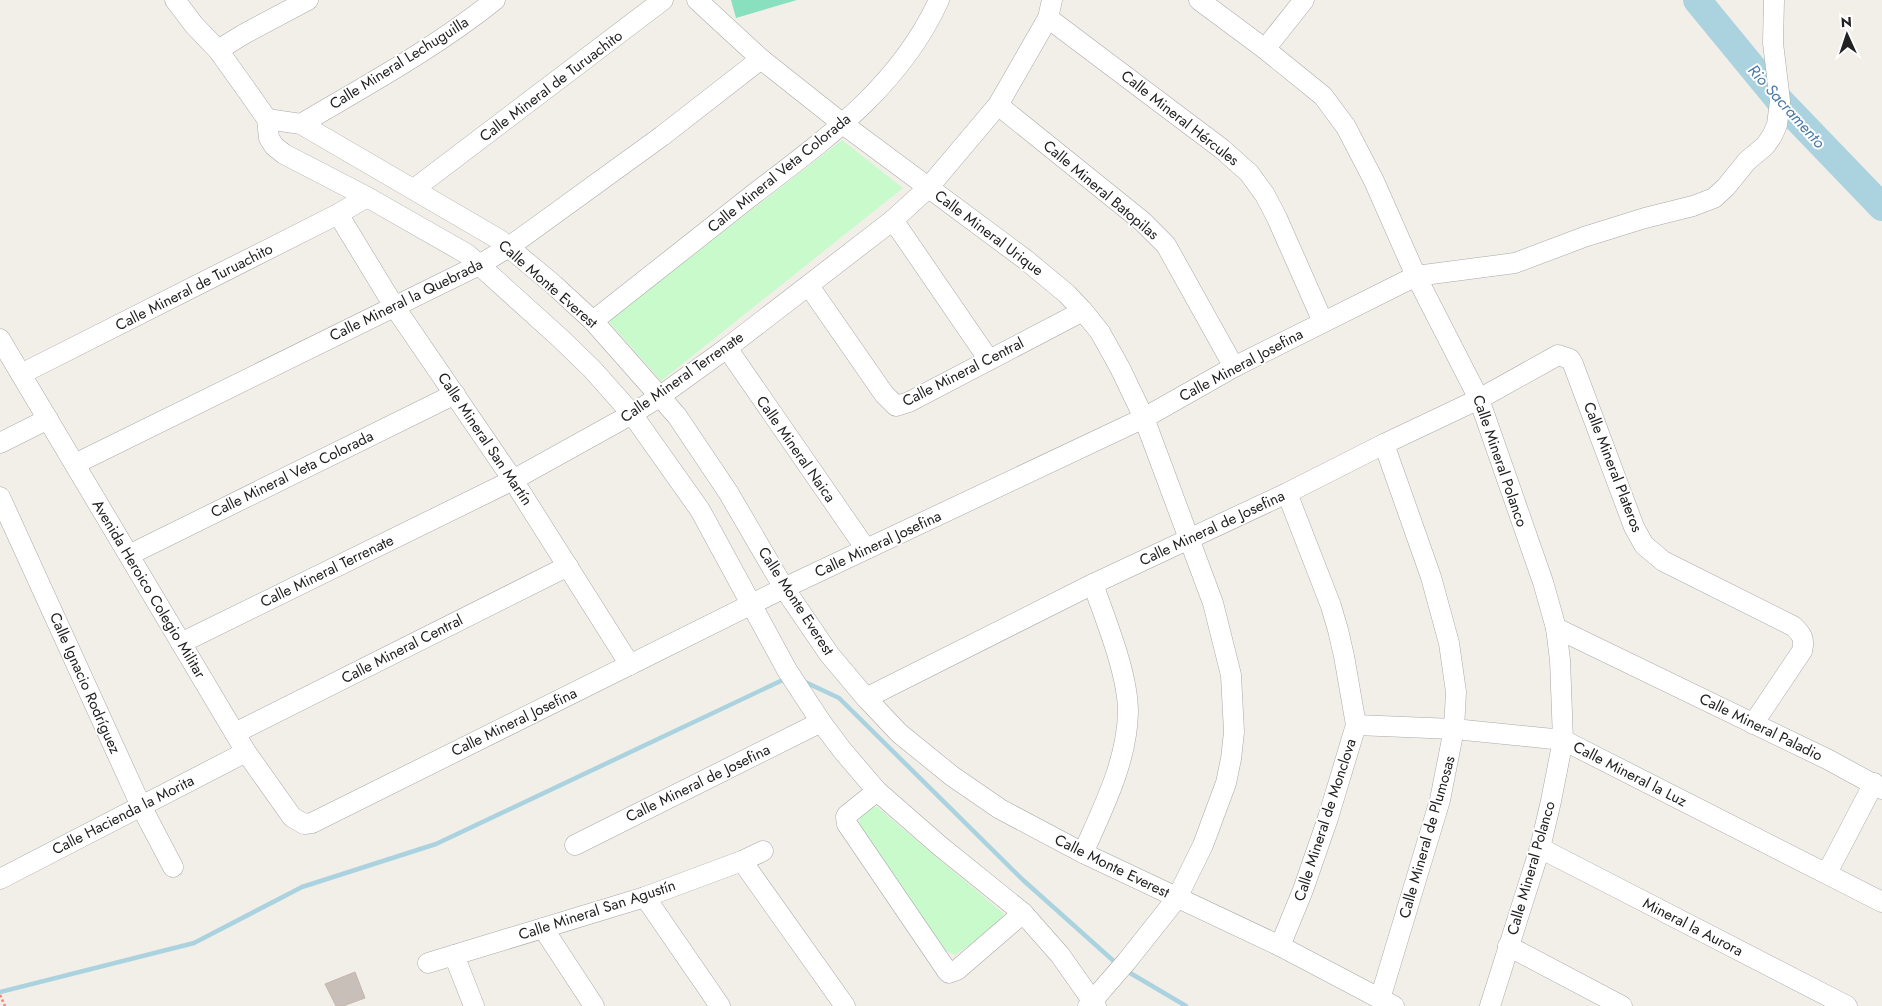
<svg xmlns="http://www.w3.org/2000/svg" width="1882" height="1006" viewBox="0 0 1882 1006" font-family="Jost,sans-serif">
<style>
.park{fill:#c8facc}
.pitch{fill:#88e0be}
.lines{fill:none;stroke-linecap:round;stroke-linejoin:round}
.stream{stroke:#aad3df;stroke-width:4.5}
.river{stroke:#aad3df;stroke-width:28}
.building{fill:#c7bfb8;stroke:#c4b6ab}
.minor-casing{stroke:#a9a9a9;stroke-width:21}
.path{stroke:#fa8072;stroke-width:2.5;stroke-dasharray:2.5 2.5;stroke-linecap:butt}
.minor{stroke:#fff;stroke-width:20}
.labels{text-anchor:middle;stroke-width:4;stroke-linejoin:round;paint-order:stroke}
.street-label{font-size:15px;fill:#222;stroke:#fff}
.water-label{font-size:16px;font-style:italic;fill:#4a7aab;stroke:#fff}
</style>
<rect width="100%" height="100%" fill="#f2efe9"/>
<g class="park">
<polygon points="842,140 903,188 661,381 608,321"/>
<polygon points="868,807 877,807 1003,913 1003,921 955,955 944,950 859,824 861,814"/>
</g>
<polygon class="pitch" points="731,0 797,0 736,18"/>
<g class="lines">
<g class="stream">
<polyline points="803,681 839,698 1023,880 1117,964"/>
<polyline points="1125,970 1186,1006"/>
<polyline points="0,992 194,943 302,887 436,844 787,678"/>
</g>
<polyline class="river" points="1697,0 1780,101 1882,207"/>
</g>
<polygon class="building" points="355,972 365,998 343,1006 336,1006 325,984"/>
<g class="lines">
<g class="minor-casing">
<g id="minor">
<polyline points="175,0 194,25 218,50 248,92 267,119 269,138 274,146 284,154 367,197 467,254 560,338 592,369 632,414 700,510 787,670 821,722 842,750 877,791 940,846 1023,913 1060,955 1096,1006"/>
<polyline points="697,0 761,59 843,124 1026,260 1067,294 1083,311 1100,332 1120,368 1144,418 1213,603 1231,675 1234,732 1231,759 1226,783 1203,845 1177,898 1127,961 1088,1006"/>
<polyline points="1199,0 1265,49 1323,96 1346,127 1374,181 1416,276 1479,399 1543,582 1556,628 1560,660 1563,740 1551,801 1540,848 1490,1006"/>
<polyline points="1048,18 1222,149 1249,173 1265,195 1277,218 1323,322"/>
<polyline points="1265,49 1304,0"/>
<polyline points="218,50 244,34 308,0"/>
<polyline points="998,105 1142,221 1166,245 1234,367"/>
<polyline points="267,119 301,124 500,240 554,285 593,321 677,416 728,492 784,588 829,654 866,698 899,733 952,776 1000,809 1083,853 1280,946 1394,1006"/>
<path d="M 301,124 C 367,85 435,48 495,0"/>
<polyline points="414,189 663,0"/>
<polyline points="338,214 394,306 513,480 630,665"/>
<polyline points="893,220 989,360"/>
<polyline points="809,286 884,394 896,406 909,402 1083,311"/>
<path d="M 593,321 C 645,280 698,238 750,197 C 824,140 899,88 939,0"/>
<polyline points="0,339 246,752 292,817 304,824 312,823 784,588 1144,418 1234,367 1416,276 1515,263 1584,237 1645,218 1693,206 1714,198 1726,187 1747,161 1765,146 1772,136 1777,125 1780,101 1773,43 1774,0"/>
<polyline points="727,348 866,549"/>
<polyline points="21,374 338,214 367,197"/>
<polyline points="0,443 48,419"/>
<polyline points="75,464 479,265 509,247 662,136 761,59"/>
<polyline points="0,497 141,806 173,867"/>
<polyline points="129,555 455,394"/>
<polyline points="1556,628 1829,760 1882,789"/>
<polyline points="181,643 513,480 632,414 659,397 727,348 893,220 928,188 998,105 1048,18 1052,0"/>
<path d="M 866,698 L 1093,584 L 1287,493 L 1384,444 L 1479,399 L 1558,355 L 1570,359 L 1573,364 L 1634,527 L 1644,545 L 1663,561 L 1793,626 C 1802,634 1805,639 1802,651 L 1753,724"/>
<polyline points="1356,725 1454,729 1563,740 1882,902"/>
<polyline points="235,733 568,566"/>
<polyline points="877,791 847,815 846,817 847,824 947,971 949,973 957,970 1023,913"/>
<polyline points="575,845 821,722"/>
<polyline points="1540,848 1847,1006"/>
<path d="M 1083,853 C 1103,808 1127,762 1128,712 C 1128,674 1106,621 1093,584"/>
<polyline points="742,861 845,1006"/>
<polyline points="1827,873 1874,783"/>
<polyline points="0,879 246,752"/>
<polyline points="645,897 720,1006"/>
<polyline points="543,928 594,1006"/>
<polyline points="1280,946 1303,890 1328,818 1356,725 1344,656 1338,630 1331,606 1287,493"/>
<polyline points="1508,946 1622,1006"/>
<polyline points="454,955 474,1006"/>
<polyline points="428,963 645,897 742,861 763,851"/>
<polyline points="1380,999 1440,800 1454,729 1456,692 1449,643 1431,577 1384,444"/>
</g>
</g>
<polyline class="path" points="0,995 5,1006"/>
<use href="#minor" class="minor"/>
</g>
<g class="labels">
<g class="street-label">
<text transform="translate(399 63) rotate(-32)" y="5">Calle Mineral Lechuguilla</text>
<text transform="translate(551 86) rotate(-37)" y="5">Calle Mineral de Turuachito</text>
<text transform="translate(1180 118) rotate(38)" y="5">Calle Mineral Hércules</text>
<text transform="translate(779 173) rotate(-39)" y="5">Calle Mineral Veta Colorada</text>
<text transform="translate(1101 190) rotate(40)" y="5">Calle Mineral Batopilas</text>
<text transform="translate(989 233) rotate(37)" y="5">Calle Mineral Urique</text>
<text transform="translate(548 284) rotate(41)" y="5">Calle Monte Everest</text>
<text transform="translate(194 287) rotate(-27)" y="5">Calle Mineral de Turuachito</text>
<text transform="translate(406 300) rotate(-26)" y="5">Calle Mineral la Quebrada</text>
<text transform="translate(1241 365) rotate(-28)" y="5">Calle Mineral Josefina</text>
<text transform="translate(963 372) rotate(-27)" y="5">Calle Mineral Central</text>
<text transform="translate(682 377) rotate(-35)" y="5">Calle Mineral Terrenate</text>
<text transform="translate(485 439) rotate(56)" y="5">Calle Mineral San Martín</text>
<text transform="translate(796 449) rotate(55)" y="5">Calle Mineral Naica</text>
<text transform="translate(1500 461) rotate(71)" y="5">Calle Mineral Polanco</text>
<text transform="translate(1613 467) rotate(69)" y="5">Calle Mineral Plateros</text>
<text transform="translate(292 474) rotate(-26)" y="5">Calle Mineral Veta Colorada</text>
<text transform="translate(1212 528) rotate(-25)" y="5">Calle Mineral de Josefina</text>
<text transform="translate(878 544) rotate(-25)" y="5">Calle Mineral Josefina</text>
<text transform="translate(327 571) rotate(-26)" y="5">Calle Mineral Terrenate</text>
<text transform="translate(149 589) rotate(59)" y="5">Avenida Heroico Colegio Militar</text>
<text transform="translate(796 601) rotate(57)" y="5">Calle Monte Everest</text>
<text transform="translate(402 649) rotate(-27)" y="5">Calle Mineral Central</text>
<text transform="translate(85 683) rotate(66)" y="5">Calle Ignacio Rodríguez</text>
<text transform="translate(514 722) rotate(-26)" y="5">Calle Mineral Josefina</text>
<text transform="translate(1761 727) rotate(26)" y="5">Calle Mineral Paladio</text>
<text transform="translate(1630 774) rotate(27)" y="5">Calle Mineral la Luz</text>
<text transform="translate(698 783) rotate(-26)" y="5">Calle Mineral de Josefina</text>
<text transform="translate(123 815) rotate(-27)" y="5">Calle Hacienda la Morita</text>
<text transform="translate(1325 820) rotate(-72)" y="5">Calle Mineral de Monclova</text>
<text transform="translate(1427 837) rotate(-74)" y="5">Calle Mineral de Plumosas</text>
<text transform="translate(1112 866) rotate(26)" y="5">Calle Monte Everest</text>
<text transform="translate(1531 868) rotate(-74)" y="5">Calle Mineral Polanco</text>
<text transform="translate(597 910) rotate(-18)" y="5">Calle Mineral San Agustín</text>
<text transform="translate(1693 927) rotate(27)" y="5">Mineral la Aurora</text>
</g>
<g class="water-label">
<text transform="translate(1787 106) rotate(48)" y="6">Rio Sacramento</text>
</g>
</g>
<g transform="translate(1847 35) rotate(357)" stroke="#ffffff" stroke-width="4" paint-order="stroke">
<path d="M0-4L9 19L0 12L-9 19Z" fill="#222222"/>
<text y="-8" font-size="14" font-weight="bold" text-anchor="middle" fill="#222222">N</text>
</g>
</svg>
